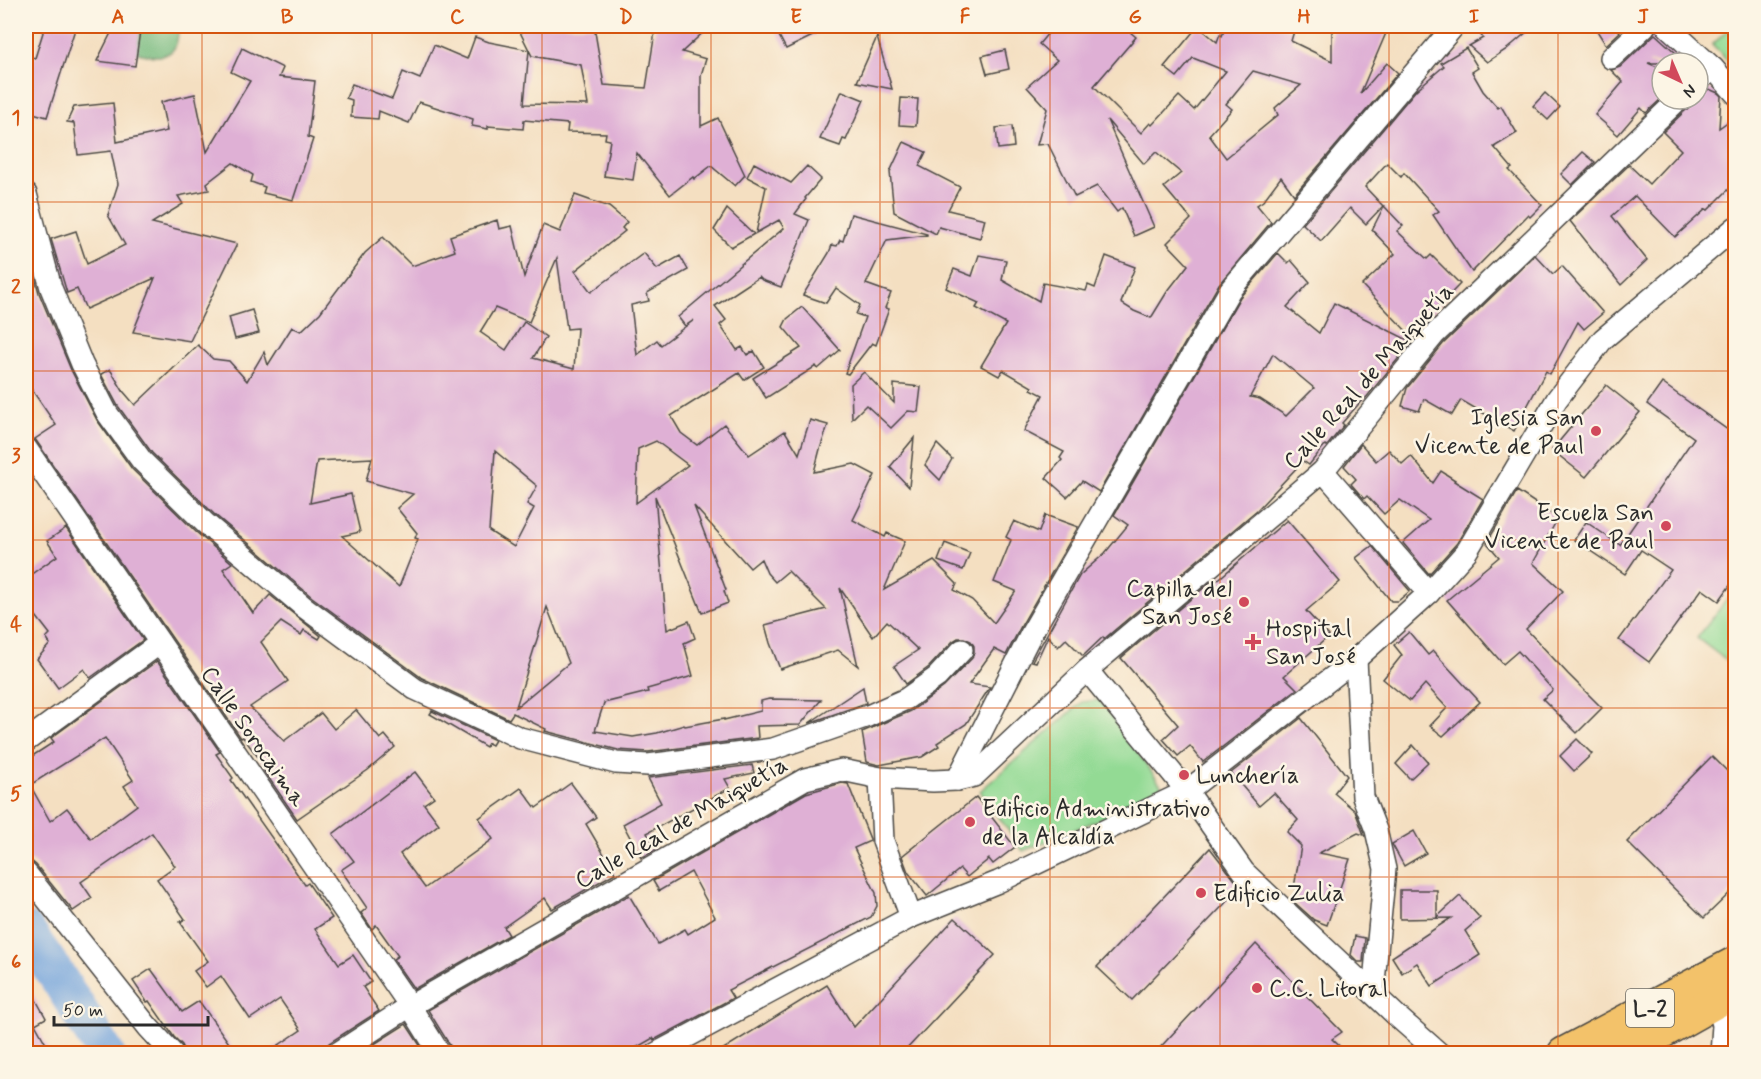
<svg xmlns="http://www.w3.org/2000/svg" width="1761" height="1079" viewBox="0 0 1761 1079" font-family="Mynerve,sans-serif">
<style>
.green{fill:#93da94;stroke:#5f8260;stroke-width:1.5}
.forest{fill:#76ba7e;stroke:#507254;stroke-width:1.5}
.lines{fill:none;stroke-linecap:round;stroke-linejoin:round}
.river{stroke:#71a2dc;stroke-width:38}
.building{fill:#dfb0d5;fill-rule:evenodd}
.minor-casing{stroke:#494642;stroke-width:24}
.primary-casing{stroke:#494642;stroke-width:36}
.minor{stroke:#fff;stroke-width:21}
.primary{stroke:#f3c26a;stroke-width:33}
.grid{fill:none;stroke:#d5540f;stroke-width:1.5;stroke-opacity:0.55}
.poi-dot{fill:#d1495b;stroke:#fcf5e5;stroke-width:2}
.labels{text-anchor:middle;stroke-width:5;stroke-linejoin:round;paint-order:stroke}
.shield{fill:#fcf5e5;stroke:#6a6863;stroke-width:1.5}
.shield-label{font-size:22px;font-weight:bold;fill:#2b2b2b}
.street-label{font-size:24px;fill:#2b2b2b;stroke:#fcf5e5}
.poi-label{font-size:24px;fill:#2b2b2b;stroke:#fcf5e5;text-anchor:start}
.neatline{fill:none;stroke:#d5540f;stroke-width:2}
.grid-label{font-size:20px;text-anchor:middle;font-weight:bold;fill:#d5540f}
</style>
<rect width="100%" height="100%" fill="#fcf5e5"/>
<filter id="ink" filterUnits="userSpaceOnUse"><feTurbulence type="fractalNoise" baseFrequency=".0167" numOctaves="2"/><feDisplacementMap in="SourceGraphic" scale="12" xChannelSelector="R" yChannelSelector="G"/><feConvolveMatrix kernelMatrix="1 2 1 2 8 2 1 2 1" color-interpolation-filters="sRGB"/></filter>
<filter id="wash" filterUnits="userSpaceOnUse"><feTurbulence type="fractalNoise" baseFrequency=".008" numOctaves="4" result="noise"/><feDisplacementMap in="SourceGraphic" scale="24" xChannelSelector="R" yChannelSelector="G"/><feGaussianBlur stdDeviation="1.35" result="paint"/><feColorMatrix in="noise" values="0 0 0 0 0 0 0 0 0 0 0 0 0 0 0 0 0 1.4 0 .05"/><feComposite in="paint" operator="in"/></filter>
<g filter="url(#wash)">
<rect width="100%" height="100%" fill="#f4dfc1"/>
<g class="green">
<polygon points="1732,26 1735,26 1735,69 1712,45"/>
<polygon points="1735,589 1735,667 1697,638"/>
<polygon points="1100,700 1166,792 1023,851 980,791 1082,702"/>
</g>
<path class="forest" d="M 124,26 L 180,26 C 178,31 178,35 177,41 C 172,62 149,56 134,52 Z"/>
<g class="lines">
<polyline class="river" points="26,931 57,976 106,1054"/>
</g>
<g id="blocks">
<g class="building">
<polygon points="45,26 76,26 47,117 26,111 26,56 35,58"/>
<polygon points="517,26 594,26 604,85 646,88 656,26 710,26 682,52 706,59 701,75 701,126 718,118 745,175 735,186 711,166 694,179 693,177 670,195 637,153 633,180 604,176 610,140 605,139 606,133 567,132 568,124 524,120 523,129 488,126 488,129 472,126 473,119 419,102 409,123 379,111 378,119 351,117 352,100 346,98 352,84 392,99 403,72 420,79 434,45 467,59 475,37 489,42 529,50 524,104 588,105 581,65 532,56"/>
<polygon points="785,26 833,26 786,49 776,30"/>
<path d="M 1054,26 L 1123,26 L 1136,37 L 1094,86 L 1141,133 L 1150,123 L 1152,125 L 1179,96 L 1194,110 L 1226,71 L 1193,58 L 1177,77 L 1164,67 L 1198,26 L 1217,42 L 1220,34 L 1222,36 L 1226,26 L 1275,26 L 1294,31 L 1291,41 L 1332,61 L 1332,26 L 1389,26 L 1360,94 L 1387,63 L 1398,73 L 1294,195 L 1281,177 L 1263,201 L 1257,205 L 1271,222 L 1219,284 L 1099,492 L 1082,481 L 1067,497 L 1046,478 L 1062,460 L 1060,458 L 1064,452 L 1024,431 L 1043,395 L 1031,389 L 1032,387 L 1003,370 L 999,376 L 981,366 L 1006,324 L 976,308 L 979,303 L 946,288 L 954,269 L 972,276 L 979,255 L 1006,260 L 1002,280 L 1039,301 L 1043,283 L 1086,291 L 1088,285 L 1095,288 L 1106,256 L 1135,267 L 1121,303 L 1134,311 L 1151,318 L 1167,292 L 1188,265 L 1167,243 L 1191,219 L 1164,187 L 1181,173 L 1156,152 L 1144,164 L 1107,120 L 1154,227 L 1134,236 L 1122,208 L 1117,212 L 1097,186 L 1075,197 L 1048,144 L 1037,145 L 1047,109 L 1027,87 L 1057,60 L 1039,44 ZM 1253,71 L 1301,85 L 1275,108 L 1278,115 L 1226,158 L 1209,135 L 1232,109 L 1226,104 Z"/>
<polygon points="1474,26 1534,26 1507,49 1487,62 1469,46 1483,38"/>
<polygon points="1594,26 1616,26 1620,32 1606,45"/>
<polygon points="114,27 140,31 135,66 97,61"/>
<polygon points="1655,34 1687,63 1648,63 1662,69 1662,98 1646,113 1641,108 1618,135 1595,115 1623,82 1611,70 1620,67"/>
<polygon points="877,37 892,89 857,82"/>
<polygon points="242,48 283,68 279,77 315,81 308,137 313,139 293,200 263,193 265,187 251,182 253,175 233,163 207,183 209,190 178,196 183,204 152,223 237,244 190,341 133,332 155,278 86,309 77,289 67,293 51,239 76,231 87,264 125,245 108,215 118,184 111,151 78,155 74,123 67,122 74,107 113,103 117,142 167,131 161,102 195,94 207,152 250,81 231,72"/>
<polygon points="1466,48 1478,68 1472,72 1483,91 1498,108 1501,106 1517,133 1494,147 1512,168 1509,170 1542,205 1530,217 1528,215 1472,272 1433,215 1439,211 1404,173 1401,177 1387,163 1365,187 1383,206 1366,224 1350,208 1321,241 1303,224 1416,90 1444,66 1441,63"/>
<polygon points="1005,50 1009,69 987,74 982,56"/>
<polygon points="1709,89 1718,93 1721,96 1719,128 1736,116 1736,182 1708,210 1706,209 1675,237 1635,196 1612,216 1647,260 1621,285 1570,221 1629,165 1649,184 1681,150 1663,132 1688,108 1691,101 1694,99 1698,99 1698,95"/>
<polygon points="842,91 864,100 846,140 843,139 840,146 820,139"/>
<polygon points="1545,93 1560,107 1548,120 1533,106"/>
<polygon points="901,98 918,99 916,126 899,125"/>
<polygon points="1012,126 1014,147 998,149 996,128"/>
<polygon points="904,142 926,152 919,166 960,187 948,210 985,219 980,238 939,227 936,234 894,212 890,172"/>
<polygon points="1583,152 1595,162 1572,185 1561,174"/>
<path d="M 754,163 L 791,183 L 807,166 L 821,179 L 805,198 L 806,199 L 795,214 L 809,220 L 781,287 L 762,280 L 759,277 L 715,306 L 726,320 L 720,325 L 737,350 L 742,347 L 747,355 L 754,351 L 764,367 L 744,380 L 739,373 L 671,416 L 681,433 L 697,445 L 724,424 L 749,455 L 785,431 L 799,454 L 810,420 L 828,425 L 820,449 L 814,472 L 854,464 L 875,475 L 853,520 L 885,537 L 887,533 L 905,541 L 884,590 L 934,561 L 957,584 L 954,590 L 972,600 L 994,623 L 1016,591 L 994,582 L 1011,540 L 1006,537 L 1014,521 L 1039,532 L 1045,515 L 1078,527 L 1021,626 L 1006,655 L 994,649 L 969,684 L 990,687 L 966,724 L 937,743 L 939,746 L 922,757 L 879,765 L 867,762 L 862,732 L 911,711 L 944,687 L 972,658 L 974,652 L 974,646 L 971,641 L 964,638 L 958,638 L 953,641 L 929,667 L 906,684 L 894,666 L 918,650 L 887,621 L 873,637 L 840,588 L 858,666 L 838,650 L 780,669 L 770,643 L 765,625 L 826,609 L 788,571 L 775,582 L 767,573 L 761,559 L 750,568 L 694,506 L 726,590 L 724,591 L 728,603 L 702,613 L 655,496 L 667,630 L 689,621 L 695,638 L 684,643 L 693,676 L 647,689 L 648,692 L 604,703 L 595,731 L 633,737 L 657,733 L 684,725 L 685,726 L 724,719 L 724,720 L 761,711 L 761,701 L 769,699 L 821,700 L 800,725 L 757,726 L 758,738 L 648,752 L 618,750 L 545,731 L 546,729 L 513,713 L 509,719 L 422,678 L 312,597 L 214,514 L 152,453 L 118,406 L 101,374 L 110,369 L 123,391 L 135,405 L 198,345 L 213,359 L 229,361 L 247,381 L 264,352 L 268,365 L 292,327 L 301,331 L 320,313 L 365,253 L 383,237 L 412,266 L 455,251 L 450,236 L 497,220 L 499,229 L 512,226 L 524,277 L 543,225 L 560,232 L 575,195 L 609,207 L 627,222 L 622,228 L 625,231 L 575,271 L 591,292 L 644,253 L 657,269 L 680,256 L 688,270 L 647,293 L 649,301 L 631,305 L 637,355 L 657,340 L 661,345 L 694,320 L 685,326 L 678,317 L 784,228 L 779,220 L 756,233 L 766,187 L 747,177 ZM 557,258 L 567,329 L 577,328 L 574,369 L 533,358 L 546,337 L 524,322 L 506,350 L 480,332 L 495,308 L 529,322 ZM 656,441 L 688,465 L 636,503 L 638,449 ZM 495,451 L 537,486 L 527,504 L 534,508 L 514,547 L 489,531 ZM 372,458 L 366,481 L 413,494 L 397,508 L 417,533 L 415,538 L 418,539 L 399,587 L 342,536 L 360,532 L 351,494 L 310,503 L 317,461 ZM 547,607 L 569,663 L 516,707 Z"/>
<polygon points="1384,206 1403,226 1397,231 1427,259 1431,255 1460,284 1426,319 1429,322 1414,339 1362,285 1395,254 1372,230"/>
<polygon points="727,209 754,234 731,247 714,230"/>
<polygon points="851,214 927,234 927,235 887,240 866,284 891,293 885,308 889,309 876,345 872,343 848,374 845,373 865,317 856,314 860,305 836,288 826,303 803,295 829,253 832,245 837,246 840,240 843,241"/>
<polygon points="26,247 27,247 39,293 71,370 97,420 132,469 196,532 232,563 223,569 253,613 270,595 321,636 319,639 304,630 301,635 281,622 261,642 288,681 250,707 284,741 321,713 334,729 356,710 380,739 385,735 395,747 368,770 297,819 264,771 267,769 243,737 241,738 35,439 56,425 32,390 26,394"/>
<path d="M 1278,253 L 1288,263 L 1291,260 L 1310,282 L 1287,307 L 1319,333 L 1334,303 L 1412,342 L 1365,399 L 1364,398 L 1342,423 L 1344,425 L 1327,446 L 1325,445 L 1309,465 L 1303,461 L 1257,510 L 1104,639 L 1103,637 L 1083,656 L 1066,639 L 1058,647 L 1048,636 L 1036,662 L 1032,661 L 1080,575 L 1105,553 L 1128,525 L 1114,515 L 1240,297 ZM 1273,354 L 1314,388 L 1286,416 L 1260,399 L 1250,397 Z"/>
<polygon points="1535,255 1553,274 1562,266 1603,313 1584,329 1578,322 1550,374 1546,371 1514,431 1461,400 1452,415 1424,399 1419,411 1402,406 1407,388 1443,344"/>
<polygon points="802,307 840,350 818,369 816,366 766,398 753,378 801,348 783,327 787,319"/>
<polygon points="252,310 259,333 235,339 229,317"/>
<polygon points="864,372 894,403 894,384 921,387 918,412 908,411 891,428 866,405 852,419 851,384"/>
<polygon points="1662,383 1736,436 1736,577 1719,601 1702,589 1649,662 1619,640 1671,570 1641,550 1625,574 1574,540 1586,522 1620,545 1694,438 1647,404"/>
<polygon points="1606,385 1640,412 1586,477 1552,450"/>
<polygon points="914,438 909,487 890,467"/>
<polygon points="937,444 952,459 940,480 925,465"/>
<polygon points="1361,444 1376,461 1389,450 1402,464 1411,456 1433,483 1441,471 1455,480 1454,481 1483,499 1457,543 1429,574 1403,543 1429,520 1400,500 1384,514 1367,496 1364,499 1351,484 1356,479 1344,466"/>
<polygon points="1517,491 1558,518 1533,563 1563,591 1526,629 1568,674 1602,708 1577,733 1543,699 1553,690 1518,651 1503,664 1447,600 1499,557 1487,543"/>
<polygon points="1287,520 1340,582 1306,611 1329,636 1284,676 1297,689 1203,762 1190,746 1178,756 1163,739 1178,725 1121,658 1212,581 1214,583"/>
<polygon points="66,528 143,640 90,678 84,669 58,688 37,659 50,644 46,638 50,634 26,603 26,578 57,556 47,541"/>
<polygon points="945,543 970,553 963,570 938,561"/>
<polygon points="1372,546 1410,591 1398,601 1391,601 1356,558"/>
<polygon points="1409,632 1428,655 1433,651 1480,702 1443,736 1430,726 1447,708 1425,684 1410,701 1383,679 1402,655 1394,645"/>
<path d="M 157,661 L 220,752 L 216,754 L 233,778 L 231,780 L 305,885 L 308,883 L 332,918 L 315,929 L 339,964 L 353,955 L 371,982 L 363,987 L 379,1011 L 329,1043 L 325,1048 L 323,1053 L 267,1053 L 301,1030 L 280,999 L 250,1019 L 221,976 L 206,987 L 194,971 L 208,961 L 180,922 L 185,919 L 157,879 L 175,866 L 152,833 L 81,882 L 92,898 L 73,911 L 36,865 L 31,861 L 26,860 L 26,760 L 54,742 L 51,738 ZM 105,738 L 133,780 L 124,786 L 137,805 L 91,839 L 67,808 L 50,821 L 30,785 Z"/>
<polygon points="863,687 866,703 809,723"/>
<polygon points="432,711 495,740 492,745 488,743 486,747 430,714"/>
<polygon points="1301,718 1347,776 1334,793 1355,811 1364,835 1358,833 1319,853 1350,859 1327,925 1314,920 1294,902 1298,889 1294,888 1301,846 1287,832 1298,820 1274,793 1259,806 1231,773"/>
<polygon points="1577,739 1592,754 1574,771 1560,756"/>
<polygon points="1413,745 1428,762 1410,779 1396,764"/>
<polygon points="1712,756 1736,780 1736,887 1704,918 1627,842"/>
<polygon points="752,765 754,773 725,779 730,788 647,833 656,850 641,858 623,824 661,803 648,778"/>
<polygon points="415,772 434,797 424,804 439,824 400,854 425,888 493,839 479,818 521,788 536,808 571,783 596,817 586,824 615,873 552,909 545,898 504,927 509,935 414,989 393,959 398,956 376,925 372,929 361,913 367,908 341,870 354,861 333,834"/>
<polygon points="842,783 848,784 870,839 870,841 854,848 876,893 877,906 871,917 728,990 733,998 654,1040 653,1038 627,1053 453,1053 451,1047 428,1010 629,895 658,944 685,929 688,934 715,917 691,872 659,891 653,881 806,793"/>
<polygon points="976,797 1015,847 993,864 989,859 967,877 960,869 927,896 908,872 902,856"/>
<polygon points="1414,831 1426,853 1404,866 1392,844"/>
<polygon points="1210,848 1234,879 1241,887 1132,1000 1097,967"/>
<polygon points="1400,890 1437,890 1437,917 1460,896 1480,918 1465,931 1480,955 1432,986 1417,963 1402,973 1392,957 1451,918 1400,919"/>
<polygon points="955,918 995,955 903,1053 717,1053 827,985 854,1027"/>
<polygon points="1355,936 1365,938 1363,962 1358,962 1351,955"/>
<polygon points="1256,944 1342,1032 1332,1039 1347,1053 1155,1053"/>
<polygon points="151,969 182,1012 199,1001 236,1053 186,1053 182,1045 174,1037 149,1001 147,1002 133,981"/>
<polygon points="26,982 46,1018 35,1024 51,1053 26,1053"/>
<polygon points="406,1024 425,1053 360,1053"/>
</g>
</g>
</g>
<g filter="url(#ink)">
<use href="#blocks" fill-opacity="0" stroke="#494642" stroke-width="1.5"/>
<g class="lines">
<g class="minor-casing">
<g id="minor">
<polyline points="1667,26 1713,68"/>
<polyline points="1611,58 1645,26"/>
<polyline points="1698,81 1713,68 1736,94"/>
<polyline points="26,194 51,288 82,364 107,413 142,461 205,523 304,607 415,689 520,738 616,763 648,765 773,749 868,716 906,699 937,677 962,650"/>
<polyline points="26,448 410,1006 440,1054"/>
<polyline points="1323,471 1429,593"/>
<polyline points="1356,659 1363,797 1376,830 1385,869 1373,992"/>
<polyline points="1087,670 1187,791 1244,872 1399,1018 1440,1054"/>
<polyline points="26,741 160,643"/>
<polyline points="880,778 883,841 911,917"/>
<polyline points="957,780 1032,632 1230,290 1454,26"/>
<polyline points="26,873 148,1027 173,1054"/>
<polyline points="1717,1000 1723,1025 1721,1054"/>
<polyline points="336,1054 410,1006 805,779 842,770 880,778 933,781 957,780 974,776 1087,670 1323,471 1434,335 1679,99"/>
<polyline points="655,1054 911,917 998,882 1187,791 1356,659 1429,593 1467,551 1557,399 1603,339 1736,227"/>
</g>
</g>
<g class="primary-casing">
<g id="primary">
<polyline points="1564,1054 1736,963"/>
<polyline points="1622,1054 1736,990"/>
</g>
</g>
<use href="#minor" class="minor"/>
<use href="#primary" class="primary"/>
</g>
</g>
<path class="grid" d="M 202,26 L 202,1054M 372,26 L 372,1054M 542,26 L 542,1054M 711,26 L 711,1054M 880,26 L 880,1054M 1050,26 L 1050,1054M 1220,26 L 1220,1054M 1389,26 L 1389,1054M 1558,26 L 1558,1054M 26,202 L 1736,202M 26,371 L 1736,371M 26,540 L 1736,540M 26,708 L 1736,708M 26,877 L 1736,877"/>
<g class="poi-dot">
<circle cx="1596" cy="431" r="6"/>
<circle cx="1666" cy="526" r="6"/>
<circle cx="1244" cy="602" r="6"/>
<path d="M1250 633h6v6h6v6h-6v6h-6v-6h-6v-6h6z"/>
<circle cx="1184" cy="775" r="6"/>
<circle cx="970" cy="822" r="6"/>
<circle cx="1201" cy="893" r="6"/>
<circle cx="1257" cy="988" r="6"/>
</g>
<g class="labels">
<rect class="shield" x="1626" y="989" width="48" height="38" rx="4.5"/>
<g class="shield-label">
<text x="1650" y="1016">L-2</text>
</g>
<g class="street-label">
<text transform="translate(1368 376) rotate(-48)" y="8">Calle Real de Maiquetía</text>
<text transform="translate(254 736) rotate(55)" y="8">Calle Sorocaima</text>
<text transform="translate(681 822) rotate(-30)" y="8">Calle Real de Maiquetía</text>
</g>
<g class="poi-label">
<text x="1584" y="425" text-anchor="end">Iglesia San<tspan x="1584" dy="28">Vicente de Paul</tspan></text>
<text x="1654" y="520" text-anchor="end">Escuela San<tspan x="1654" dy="28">Vicente de Paul</tspan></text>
<text x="1232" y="596" text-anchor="end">Capilla del<tspan x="1232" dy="28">San José</tspan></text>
<text x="1266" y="636">Hospital<tspan x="1266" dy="28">San José</tspan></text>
<text x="1196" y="783">Lunchería</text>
<text x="982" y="816">Edificio Administrativo<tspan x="982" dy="28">de la Alcaldía</tspan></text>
<text x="1213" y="901">Edificio Zulia</text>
<text x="1269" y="996">C.C. Litoral</text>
</g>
</g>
<rect width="1761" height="1079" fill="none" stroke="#fcf5e5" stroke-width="66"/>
<g transform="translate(1680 81) rotate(136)"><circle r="28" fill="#fcf5e5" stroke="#a8a49b" stroke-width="1.5"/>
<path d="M0-4.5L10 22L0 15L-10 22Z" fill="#d1495b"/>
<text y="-9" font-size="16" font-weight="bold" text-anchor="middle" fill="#2b2b2b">N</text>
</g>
<path d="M54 1016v9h154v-9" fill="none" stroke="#2b2b2b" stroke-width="3"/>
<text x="63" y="1016" font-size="18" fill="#2b2b2b" stroke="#fcf5e5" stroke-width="4.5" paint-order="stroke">50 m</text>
<rect x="33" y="33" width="1695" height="1013" class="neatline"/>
<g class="grid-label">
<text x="118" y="23">A</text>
<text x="287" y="23">B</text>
<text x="457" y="23">C</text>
<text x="626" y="23">D</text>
<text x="796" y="23">E</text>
<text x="965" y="23">F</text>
<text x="1135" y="23">G</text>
<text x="1304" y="23">H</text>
<text x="1474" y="23">I</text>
<text x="1643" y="23">J</text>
<text x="16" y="124">1</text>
<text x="16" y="293">2</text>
<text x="16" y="462">3</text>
<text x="16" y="631">4</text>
<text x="16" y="800">5</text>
<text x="16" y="968">6</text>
</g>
</svg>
